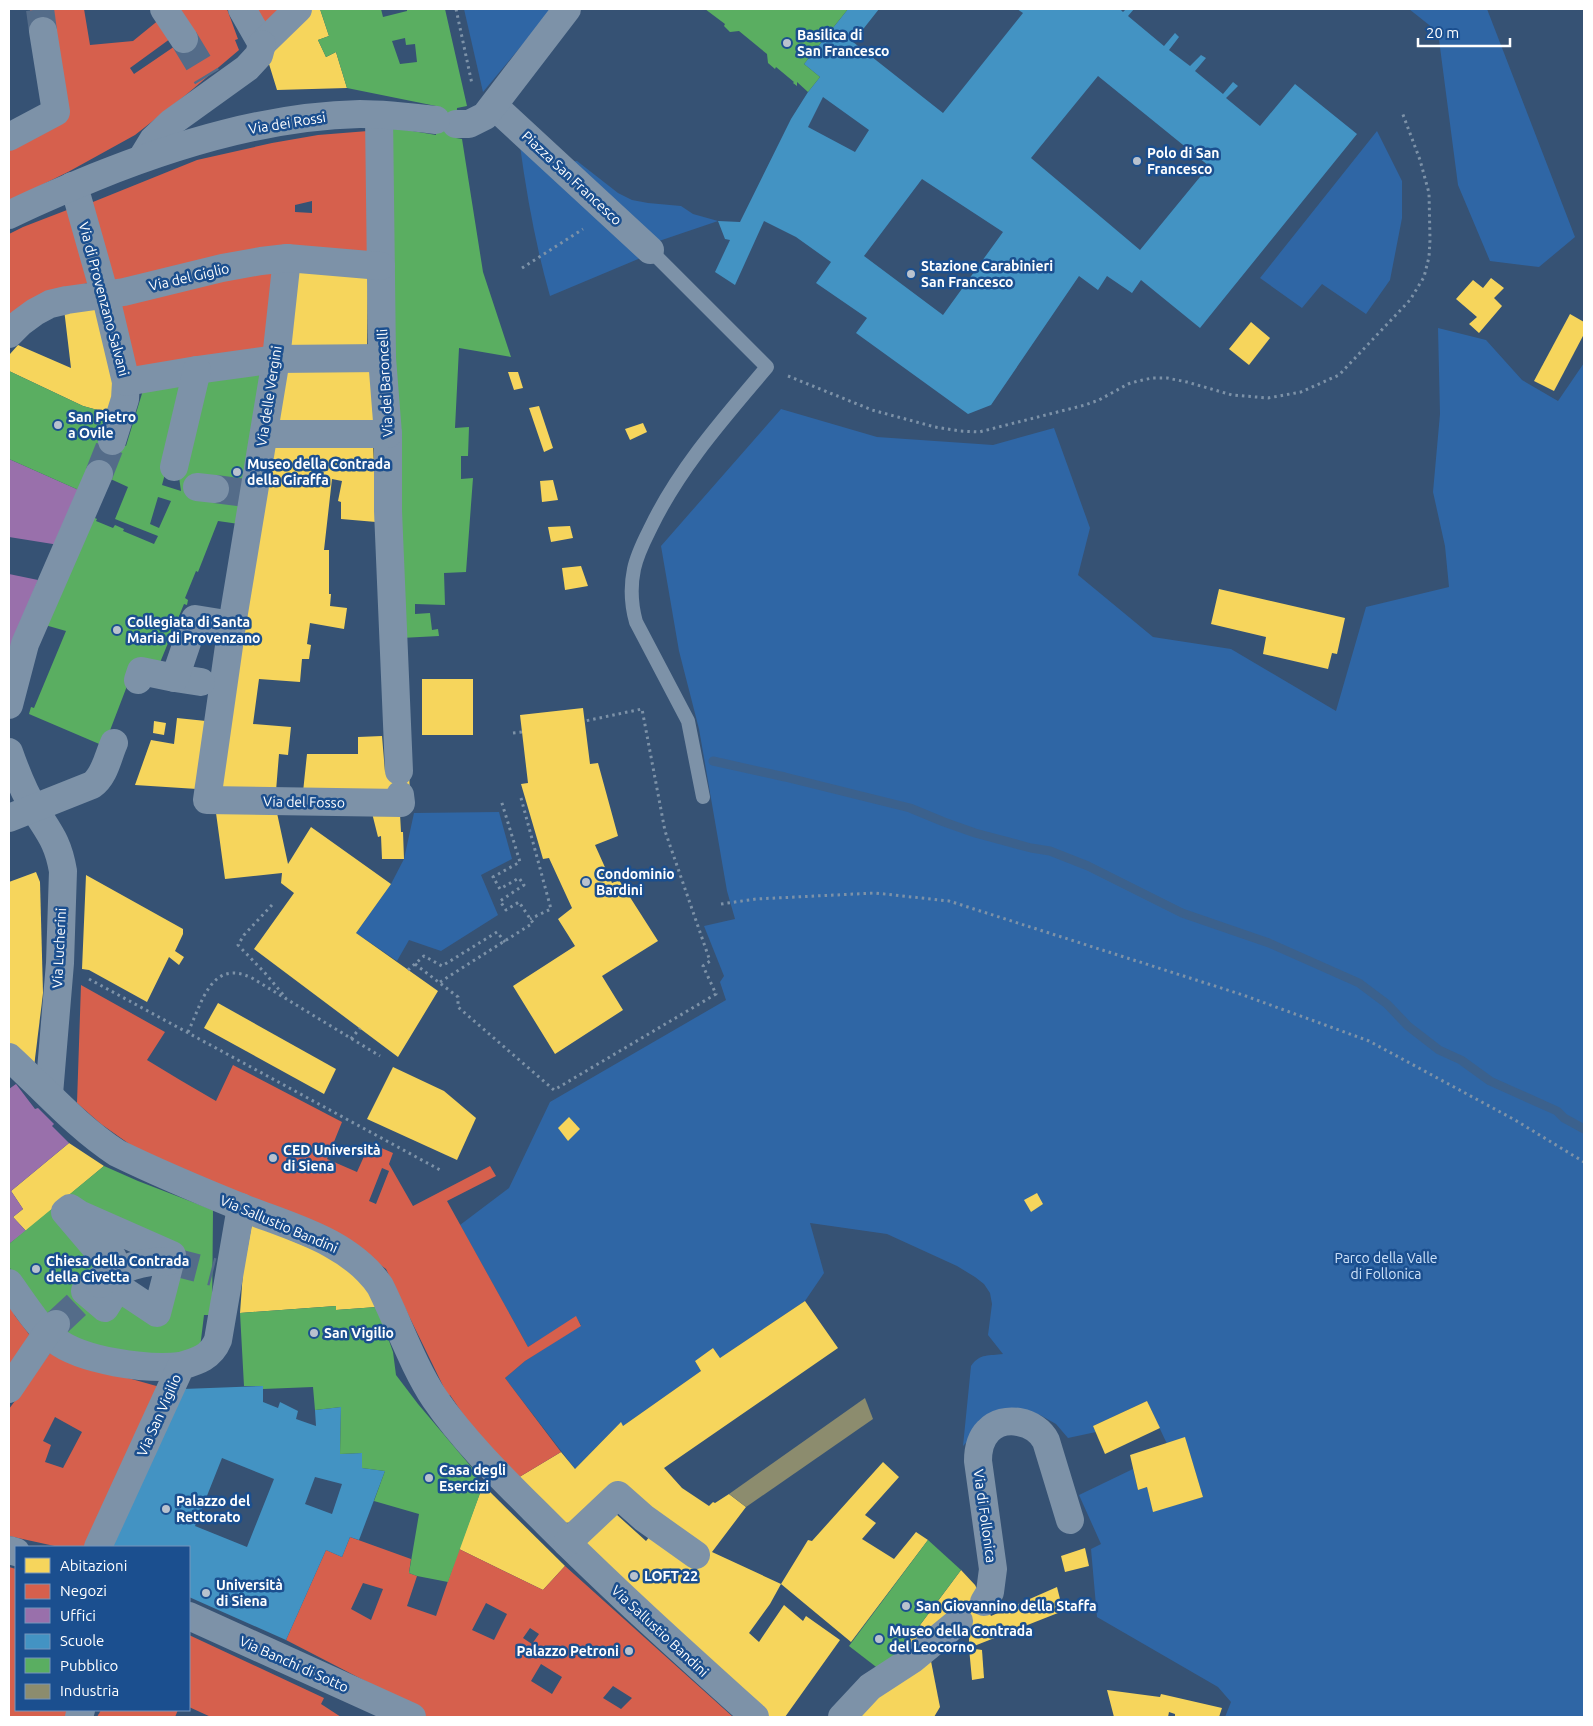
<svg xmlns="http://www.w3.org/2000/svg" width="1593" height="1726" viewBox="0 0 1593 1726" font-family="Ubuntu,sans-serif">
<style>
.green{fill:#2f66a5}
.homes{fill:#f6d55c}
.shops{fill:#d6604d;fill-rule:evenodd}
.offices{fill:#9970ab}
.schools{fill:#4393c3;fill-rule:evenodd}
.public{fill:#5aae61;fill-rule:evenodd}
.industry{fill:#8c8c6e}
.lines{fill:none;stroke-linecap:round;stroke-linejoin:round}
.stream{stroke:#3b618d;stroke-width:9}
.street-tunnel{stroke:#546c89;stroke-width:28;stroke-dasharray:28 14;stroke-linecap:butt}
.path{stroke:#7d92a8;stroke-width:3;stroke-dasharray:2.5 4;stroke-linecap:butt}
.lane{stroke:#7d92a8;stroke-width:14}
.street{stroke:#7d92a8;stroke-width:28}
.poi-dot{fill:#b9c2ce;stroke:#1b4f8f;stroke-width:2}
.labels{text-anchor:middle;stroke-width:5;stroke-linejoin:round;paint-order:stroke}
.poi-label{font-size:14px;font-weight:bold;fill:#fff;stroke:#1b4f8f;text-anchor:start}
.street-label{font-size:14px;fill:#fff;stroke:#1b4f8f}
.park-label{font-size:14px;fill:#cfe3fa;stroke:#1b4f8f}
</style>
<rect width="100%" height="100%" fill="#365274"/>
<g class="green">
<polygon points="464,9 552,9 483,92"/>
<polygon points="1409,9 1487,9 1575,237 1539,267 1490,261 1458,185 1438,32"/>
<polygon points="1377,131 1402,181 1402,218 1390,280 1366,314 1322,284 1302,308 1260,278"/>
<path d="M 520,146 L 643,257 L 550,296 C 536,247 527,197 520,146 Z"/>
<polygon points="577,161 618,193 632,200 648,203 681,206 693,214 718,221 659,241 570,162"/>
<path d="M 1438,328 L 1486,340 L 1522,380 L 1558,401 L 1584,363 L 1584,1717 L 1225,1717 L 1231,1702 L 1218,1687 L 1097,1617 L 1091,1549 L 1101,1544 L 1079,1495 L 1133,1469 L 1138,1490 L 1147,1487 L 1153,1511 L 1203,1497 L 1185,1438 L 1167,1444 L 1147,1401 L 1093,1426 L 1096,1432 L 1068,1438 L 1056,1424 L 1040,1415 L 1020,1410 L 983,1425 L 963,1446 L 971,1366 C 980,1353 989,1356 1003,1354 L 988,1335 L 992,1304 L 990,1293 L 984,1284 L 975,1277 L 957,1266 L 887,1234 L 810,1223 L 824,1273 L 805,1301 L 720,1358 L 713,1348 L 695,1361 L 701,1371 L 623,1426 L 620,1423 L 575,1469 L 505,1378 L 525,1361 L 581,1325 L 576,1317 L 528,1347 L 460,1225 L 509,1188 L 550,1102 L 726,1000 L 720,982 L 724,976 L 704,926 L 735,919 L 727,891 L 699,729 L 679,651 L 661,546 L 781,409 L 877,437 L 993,445 L 1054,428 L 1090,528 L 1078,575 L 1153,637 L 1231,649 L 1336,711 L 1366,607 L 1449,587 L 1445,546 L 1433,492 L 1440,414 Z"/>
<polygon points="499,812 512,859 481,875 498,915 441,951 409,940 397,961 356,933 391,884 404,859 414,813"/>
</g>
<g class="homes">
<polygon points="309,9 320,9 329,36 318,40 326,57 336,52 347,88 277,90 265,51"/>
<polygon points="295,265 368,273 367,351 285,351"/>
<polygon points="1491,278 1504,288 1494,298 1502,306 1479,333 1469,324 1477,317 1456,299 1473,280 1483,288"/>
<polygon points="99,301 117,391 112,414 83,406 9,371 10,354 18,345 71,368 64,309"/>
<polygon points="1570,314 1584,322 1584,334 1554,391 1534,381"/>
<polygon points="1251,322 1270,338 1249,365 1229,349"/>
<polygon points="287,365 370,366 374,428 277,427"/>
<polygon points="508,372 518,372 523,388 514,390"/>
<polygon points="539,406 553,448 544,452 529,408"/>
<polygon points="643,423 647,432 630,440 625,429"/>
<polygon points="275,441 373,442 376,522 341,519 341,502 338,501 342,481 332,479 324,550 329,550 329,594 331,594 330,606 347,608 344,629 310,623 307,644 311,645 309,659 302,659 300,682 259,679 253,724 291,727 288,755 279,754 276,791 216,788"/>
<polygon points="553,480 558,500 542,502 540,481"/>
<polygon points="570,526 573,538 551,542 548,527"/>
<polygon points="581,566 588,586 565,590 562,568"/>
<polygon points="1219,589 1345,618 1337,654 1332,653 1328,669 1263,654 1266,637 1211,624"/>
<rect x="422" y="679" width="51" height="56"/>
<polygon points="583,708 590,764 598,763 618,836 595,845 612,883 619,880 658,941 602,976 623,1010 555,1054 513,986 575,946 558,919 572,908 549,858 543,859 521,784 528,783 520,715"/>
<polygon points="177,718 206,721 197,789 135,785 151,740 174,744"/>
<polygon points="154,721 166,723 164,735 153,733"/>
<polygon points="382,736 385,772 409,771 410,795 303,792 307,754 358,754 358,737"/>
<polygon points="216,813 277,813 288,864 311,827 391,884 356,933 438,991 398,1057 254,949 294,893 281,883 282,873 225,879"/>
<polygon points="372,813 400,814 401,832 403,832 404,859 382,859 381,836 378,837"/>
<polygon points="36,872 40,882 43,993 34,1067 9,1044 9,882"/>
<polygon points="86,875 183,929 183,934 175,951 184,957 179,965 169,957 147,1002 89,970 82,969"/>
<polygon points="218,1003 336,1069 324,1094 204,1028"/>
<polygon points="393,1067 444,1091 476,1118 457,1160 367,1119"/>
<polygon points="569,1117 580,1129 568,1141 558,1128"/>
<polygon points="69,1143 104,1166 26,1231 13,1217 23,1209 11,1191"/>
<polygon points="1037,1193 1043,1204 1031,1212 1024,1200"/>
<polygon points="252,1224 326,1255 348,1269 365,1285 377,1307 336,1310 336,1306 240,1313 243,1272"/>
<polygon points="805,1301 838,1348 664,1468 682,1488 709,1506 713,1502 715,1503 729,1494 746,1507 712,1552 781,1584 808,1540 812,1541 883,1462 899,1477 865,1515 876,1523 862,1539 894,1559 916,1532 928,1540 851,1642 781,1584 770,1604 749,1633 759,1642 784,1605 803,1621 806,1616 840,1640 785,1717 769,1717 644,1602 584,1542 616,1514 646,1541 650,1536 633,1497 618,1481 579,1522 562,1523 516,1479 561,1452 575,1469 621,1422 623,1426 701,1371 695,1361 713,1348 720,1358"/>
<polygon points="1147,1401 1160,1428 1105,1454 1093,1426"/>
<polygon points="1185,1437 1203,1497 1153,1512 1147,1487 1138,1490 1130,1455"/>
<polygon points="483,1485 565,1566 543,1590 459,1549"/>
<polygon points="1085,1548 1089,1566 1065,1572 1061,1556"/>
<polygon points="961,1570 975,1585 991,1616 1057,1587 1063,1611 969,1648 969,1629 894,1660"/>
<polygon points="969,1648 982,1650 984,1678 972,1680"/>
<polygon points="929,1651 940,1707 934,1717 852,1717"/>
<polygon points="1107,1690 1160,1697 1161,1694 1222,1708 1219,1717 1175,1717 1175,1714 1169,1712 1168,1717 1114,1717"/>
</g>
<g class="shops">
<polygon points="30,9 84,9 90,45 133,41 160,19 174,36 130,68 134,74 178,44 172,9 227,9 238,39 235,40 239,50 187,94 135,135 68,172 9,201 9,142 65,113 33,33"/>
<polygon points="255,9 288,9 268,28"/>
<path d="M 368,131 L 368,257 L 108,289 L 83,206 L 197,160 L 272,143 L 318,135 ZM 312,201 L 312,213 L 295,212 L 295,205 Z"/>
<polygon points="67,210 91,282 50,294 9,320 9,234 23,227"/>
<polygon points="278,269 270,352 130,369 112,305"/>
<path d="M 81,985 L 165,1032 L 147,1060 L 180,1080 L 216,1101 L 233,1065 L 342,1122 L 327,1159 L 357,1172 L 370,1143 L 393,1153 L 389,1164 L 413,1206 L 490,1166 L 496,1176 L 447,1201 L 528,1347 L 576,1316 L 581,1326 L 525,1361 L 505,1378 L 561,1452 L 516,1479 L 476,1433 L 450,1395 L 448,1396 L 386,1269 L 360,1250 L 135,1148 L 101,1124 L 77,1103 ZM 382,1168 L 389,1171 L 376,1204 L 369,1201 Z"/>
<polygon points="9,1302 15,1316 35,1342 9,1376"/>
<path d="M 50,1353 L 103,1371 L 160,1387 L 85,1547 L 59,1547 L 9,1536 L 9,1409 ZM 55,1417 L 82,1432 L 63,1468 L 45,1462 L 51,1445 L 43,1441 Z"/>
<path d="M 350,1537 L 411,1559 L 409,1573 L 417,1576 L 407,1606 L 436,1616 L 459,1549 L 543,1590 L 565,1566 L 733,1717 L 426,1717 L 372,1693 L 375,1686 L 286,1640 L 326,1550 L 342,1557 ZM 363,1583 L 383,1589 L 371,1620 L 351,1609 ZM 486,1603 L 507,1614 L 494,1640 L 472,1630 ZM 530,1628 L 539,1634 L 532,1644 L 523,1638 ZM 541,1664 L 562,1677 L 552,1694 L 531,1681 ZM 613,1686 L 632,1698 L 621,1709 L 603,1698 Z"/>
<polygon points="9,1567 16,1569 16,1710 69,1710 67,1717 9,1717"/>
<polygon points="189,1635 324,1698 321,1704 341,1717 211,1717 189,1707"/>
<polygon points="101,1710 178,1710 175,1717 97,1717"/>
</g>
<g class="offices">
<polygon points="9,459 81,491 59,545 9,537"/>
<polygon points="9,574 38,580 9,653"/>
<polygon points="16,1084 35,1109 38,1108 54,1124 52,1126 69,1143 11,1191 23,1209 13,1217 26,1231 9,1244 9,1089"/>
</g>
<g class="schools">
<path d="M 848,9 L 879,9 L 853,42 L 943,113 L 1023,13 L 1017,9 L 1120,9 L 1123,12 L 1126,9 L 1134,9 L 1128,16 L 1164,46 L 1175,33 L 1179,37 L 1169,50 L 1190,66 L 1201,55 L 1206,58 L 1195,71 L 1223,94 L 1233,82 L 1238,86 L 1226,98 L 1260,126 L 1295,84 L 1357,134 L 1200,328 L 1141,280 L 1132,293 L 1107,276 L 1098,290 L 1079,276 L 991,405 L 968,414 L 856,333 L 867,318 L 816,283 L 831,262 L 796,237 L 764,221 L 735,285 L 715,272 L 730,240 L 725,239 L 718,221 L 740,222 L 791,119 L 808,92 L 820,77 L 804,64 ZM 1098,76 L 1209,166 L 1140,250 L 1031,158 ZM 823,97 L 869,130 L 855,152 L 808,127 ZM 922,179 L 1003,232 L 943,315 L 864,256 Z"/>
<path d="M 263,1386 L 263,1402 L 278,1408 L 280,1402 L 298,1411 L 296,1419 L 316,1426 L 315,1410 L 341,1407 L 340,1454 L 362,1453 L 362,1468 L 385,1471 L 359,1540 L 350,1537 L 342,1557 L 326,1550 L 286,1640 L 189,1597 L 189,1547 L 112,1547 L 183,1389 ZM 222,1458 L 274,1479 L 247,1547 L 195,1526 ZM 315,1477 L 342,1484 L 332,1514 L 305,1504 Z"/>
</g>
<g class="public">
<path d="M 320,9 L 381,9 L 383,17 L 407,11 L 407,9 L 445,9 L 467,106 L 457,108 L 456,138 L 462,139 L 483,272 L 511,357 L 459,348 L 455,428 L 469,427 L 468,456 L 461,456 L 461,479 L 473,478 L 466,572 L 444,573 L 445,605 L 415,604 L 415,614 L 430,613 L 432,630 L 438,629 L 439,636 L 401,638 L 389,127 L 436,135 L 436,106 L 347,88 L 336,52 L 326,57 L 318,40 L 329,36 ZM 405,38 L 406,45 L 415,44 L 417,62 L 400,64 L 392,41 Z"/>
<polygon points="705,9 848,9 804,64 820,77 808,92 797,82 797,86 793,83 794,82 776,67 775,69 768,63 767,54 739,31 730,32 724,26 725,24"/>
<path d="M 9,371 L 83,406 L 112,414 L 103,437 L 126,446 L 144,387 L 209,376 L 263,371 L 239,524 L 218,521 L 198,572 L 196,571 L 185,598 L 188,600 L 187,605 L 184,604 L 159,665 L 137,660 L 104,746 L 29,714 L 31,707 L 34,708 L 66,631 L 45,625 L 89,515 L 97,519 L 96,521 L 113,528 L 115,525 L 124,529 L 123,531 L 154,544 L 158,536 L 115,519 L 128,487 L 91,470 L 81,491 L 9,459 ZM 165,474 L 179,477 L 181,491 L 162,485 ZM 158,497 L 171,501 L 159,528 L 150,524 Z"/>
<path d="M 104,1166 L 138,1181 L 213,1210 L 212,1315 L 204,1315 L 200,1348 L 148,1359 L 110,1357 L 62,1331 L 9,1267 L 9,1244 ZM 79,1214 L 170,1261 L 157,1313 L 118,1287 Z"/>
<polygon points="336,1306 336,1310 377,1307 393,1352 396,1375 418,1404 473,1469 471,1471 483,1485 448,1582 417,1576 409,1573 419,1514 374,1501 385,1471 362,1468 362,1453 340,1454 341,1407 315,1410 313,1387 263,1389 263,1386 244,1386 240,1313"/>
<polygon points="928,1540 961,1570 884,1673 849,1646"/>
</g>
<polygon class="industry" points="865,1398 873,1419 746,1507 729,1494"/>
<g class="lines">
<polyline class="stream" points="713,761 785,777 910,808 944,822 975,833 1031,848 1050,851 1088,866 1182,913 1269,943 1359,983 1387,1004 1408,1026 1439,1050 1461,1060 1490,1081 1557,1111 1564,1118 1584,1129"/>
<g class="street-tunnel">
<polyline points="40,9 43,31"/>
<polyline points="184,39 207,77"/>
<polyline points="99,474 112,441"/>
<polyline points="215,489 245,493"/>
<polyline points="170,1261 213,1272"/>
<polyline points="56,1324 88,1294"/>
</g>
<g class="path">
<polyline points="456,9 472,84"/>
<polyline points="522,268 583,229"/>
<polyline points="788,376 872,410 935,427 960,431 979,432 1085,405 1099,400 1128,384 1138,381 1152,378 1167,378 1187,382 1232,395 1268,398 1301,392 1339,375 1410,300 1424,277 1429,257 1430,240 1429,193 1420,160 1402,112"/>
<polyline points="513,733 522,732"/>
<polyline points="521,798 551,909 530,919"/>
<polyline points="721,904 756,899 875,893 949,901 1243,995 1369,1041 1515,1120 1584,1162"/>
<polyline points="272,905 244,935 238,945 265,973 286,998"/>
<polyline points="415,964 458,997 458,1007 554,1090 716,994 703,966 710,961 665,831 642,709 585,721"/>
<polyline points="408,970 424,956 442,966 497,932 505,942"/>
<polyline points="89,979 442,1171"/>
<polyline points="440,982 533,923 519,902 506,910 500,901 524,885 519,878 500,889 493,877 520,862 501,800"/>
<path d="M 188,1032 C 202,1003 211,958 252,978 L 380,1056"/>
<polyline points="351,1039 360,1028"/>
</g>
<path class="lane" d="M 650,250 L 767,367 C 724,418 680,467 651,527 C 644,541 637,554 634,569 C 630,588 631,604 636,622 L 688,721 L 703,797"/>
<g class="street">
<polyline points="164,9 184,39"/>
<polyline points="242,9 262,44"/>
<polyline points="262,44 298,9"/>
<polyline points="494,106 650,250"/>
<polyline points="379,115 382,358 388,434 388,511 399,771"/>
<polyline points="456,124 469,124 485,116 567,9"/>
<polyline points="9,137 56,112 43,31"/>
<polyline points="142,158 153,140 172,122 247,68 259,55 262,44"/>
<polyline points="72,186 78,200 108,306 126,382 125,399 112,441"/>
<path d="M 9,215 C 37,201 66,189 95,177 C 179,143 269,116 360,114 C 385,114 411,117 436,120"/>
<polyline points="287,258 276,359 232,625 207,800 401,803 400,795"/>
<polyline points="9,334 20,323 35,312 50,304 67,300 124,292 222,268 261,261 287,258 381,266"/>
<polyline points="126,382 197,370 276,359 382,358"/>
<polyline points="264,434 388,434"/>
<polyline points="174,467 197,370"/>
<polyline points="197,487 215,489"/>
<polyline points="175,678 201,682"/>
<polyline points="138,680 141,671 175,678 195,619 232,625"/>
<polyline points="9,705 25,644 99,474"/>
<path d="M 9,752 C 16,772 24,793 35,810 C 50,834 58,842 63,871 L 60,963 L 49,1094"/>
<path d="M 9,818 L 92,785 C 105,776 108,756 114,743"/>
<path d="M 9,1057 C 44,1089 77,1127 117,1153 C 158,1173 201,1191 243,1208 C 291,1227 349,1241 380,1286 C 398,1322 413,1366 435,1399 C 466,1444 508,1484 547,1523 C 614,1590 684,1653 755,1717"/>
<polygon points="70,1208 79,1214 172,1255 157,1313 118,1287 105,1308 85,1291 113,1269 107,1262 113,1258 104,1248 99,1252 65,1212"/>
<path d="M 9,1283 C 22,1301 38,1327 55,1340 C 82,1361 147,1370 181,1366"/>
<path d="M 100,1284 C 121,1267 142,1261 170,1261"/>
<polyline points="9,1389 47,1333 56,1324"/>
<polyline points="567,1543 618,1495 644,1518 696,1555"/>
<path d="M 98,1547 L 181,1366 C 198,1361 211,1357 218,1340 L 241,1207"/>
<polyline points="9,1550 16,1552"/>
<path d="M 984,1602 L 990,1592 L 993,1569 L 978,1461 C 978,1451 980,1439 988,1431 C 1004,1414 1036,1421 1046,1441 L 1070,1520"/>
<polyline points="189,1616 412,1717"/>
<polyline points="79,1717 81,1710"/>
<polyline points="842,1717 870,1687 913,1659 959,1621"/>
</g>
</g>
<g class="poi-dot">
<circle cx="787" cy="43" r="5"/>
<circle cx="1137" cy="161" r="5"/>
<circle cx="911" cy="274" r="5"/>
<circle cx="58" cy="425" r="5"/>
<circle cx="237" cy="472" r="5"/>
<circle cx="117" cy="630" r="5"/>
<circle cx="586" cy="882" r="5"/>
<circle cx="273" cy="1158" r="5"/>
<circle cx="36" cy="1269" r="5"/>
<circle cx="314" cy="1333" r="5"/>
<circle cx="429" cy="1478" r="5"/>
<circle cx="166" cy="1509" r="5"/>
<circle cx="634" cy="1576" r="5"/>
<circle cx="206" cy="1593" r="5"/>
<circle cx="906" cy="1606" r="5"/>
<circle cx="879" cy="1639" r="5"/>
<circle cx="629" cy="1651" r="5"/>
</g>
<g class="labels">
<g class="poi-label">
<text x="797" y="40">Basilica di<tspan x="797" dy="16">San Francesco</tspan></text>
<text x="1147" y="158">Polo di San<tspan x="1147" dy="16">Francesco</tspan></text>
<text x="921" y="271">Stazione Carabinieri<tspan x="921" dy="16">San Francesco</tspan></text>
<text x="68" y="422">San Pietro<tspan x="68" dy="16">a Ovile</tspan></text>
<text x="247" y="469">Museo della Contrada<tspan x="247" dy="16">della Giraffa</tspan></text>
<text x="127" y="627">Collegiata di Santa<tspan x="127" dy="16">Maria di Provenzano</tspan></text>
<text x="596" y="879">Condominio<tspan x="596" dy="16">Bardini</tspan></text>
<text x="283" y="1155">CED Università<tspan x="283" dy="16">di Siena</tspan></text>
<text x="46" y="1266">Chiesa della Contrada<tspan x="46" dy="16">della Civetta</tspan></text>
<text x="324" y="1338">San Vigilio</text>
<text x="439" y="1475">Casa degli<tspan x="439" dy="16">Esercizi</tspan></text>
<text x="176" y="1506">Palazzo del<tspan x="176" dy="16">Rettorato</tspan></text>
<text x="644" y="1581">LOFT 22</text>
<text x="216" y="1590">Università<tspan x="216" dy="16">di Siena</tspan></text>
<text x="916" y="1611">San Giovannino della Staffa</text>
<text x="889" y="1636">Museo della Contrada<tspan x="889" dy="16">del Leocorno</tspan></text>
<text x="619" y="1656" text-anchor="end">Palazzo Petroni</text>
</g>
<g class="street-label">
<text transform="translate(287 123) rotate(-9)" y="5">Via dei Rossi</text>
<text transform="translate(572 178) rotate(43)" y="5">Piazza San Francesco</text>
<text transform="translate(189 277) rotate(-13)" y="5">Via del Giglio</text>
<text transform="translate(104 299) rotate(75)" y="5">Via di Provenzano Salvani</text>
<text transform="translate(385 383) rotate(-93)" y="5">Via dei Baroncelli</text>
<text transform="translate(269 396) rotate(-81)" y="5">Via delle Vergini</text>
<text transform="translate(304 802) rotate(1)" y="5">Via del Fosso</text>
<text transform="translate(59 948) rotate(-87)" y="5">Via Lucherini</text>
<text transform="translate(279 1224) rotate(23)" y="5">Via Sallustio Bandini</text>
<text transform="translate(159 1415) rotate(-66)" y="5">Via San Vigilio</text>
<text transform="translate(985 1516) rotate(82)" y="5">Via di Follonica</text>
<text transform="translate(660 1631) rotate(43)" y="5">Via Sallustio Bandini</text>
<text transform="translate(294 1664) rotate(24)" y="5">Via Banchi di Sotto</text>
</g>
<g class="park-label">
<text x="1386" y="1263">Parco della Valle<tspan x="1386" dy="16">di Follonica</tspan></text>
</g>
</g>
<rect width="1593" height="1726" fill="none" stroke="#ffffff" stroke-width="20"/>
<rect x="15" y="1546" width="175" height="165" fill="#1b4f8f" stroke="#7695bc"/>
<rect x="25" y="1558" width="25" height="15" fill="#f6d55c" stroke="#7695bc"/>
<text x="60" y="1571" font-size="15" fill="#ffffff">Abitazioni</text>
<rect x="25" y="1584" width="25" height="15" fill="#d6604d" stroke="#7695bc"/>
<text x="60" y="1596" font-size="15" fill="#ffffff">Negozi</text>
<rect x="25" y="1608" width="25" height="15" fill="#9970ab" stroke="#7695bc"/>
<text x="60" y="1621" font-size="15" fill="#ffffff">Uffici</text>
<rect x="25" y="1634" width="25" height="15" fill="#4393c3" stroke="#7695bc"/>
<text x="60" y="1646" font-size="15" fill="#ffffff">Scuole</text>
<rect x="25" y="1658" width="25" height="15" fill="#5aae61" stroke="#7695bc"/>
<text x="60" y="1671" font-size="15" fill="#ffffff">Pubblico</text>
<rect x="25" y="1684" width="25" height="15" fill="#8c8c6e" stroke="#7695bc"/>
<text x="60" y="1696" font-size="15" fill="#ffffff">Industria</text>
<path d="M1418 38v8h92v-8" fill="none" stroke="#ffffff" stroke-width="2.5"/>
<text x="1426" y="38" font-size="15" fill="#ffffff" stroke="#1b4f8f" stroke-width="4" paint-order="stroke">20 m</text>
</svg>
